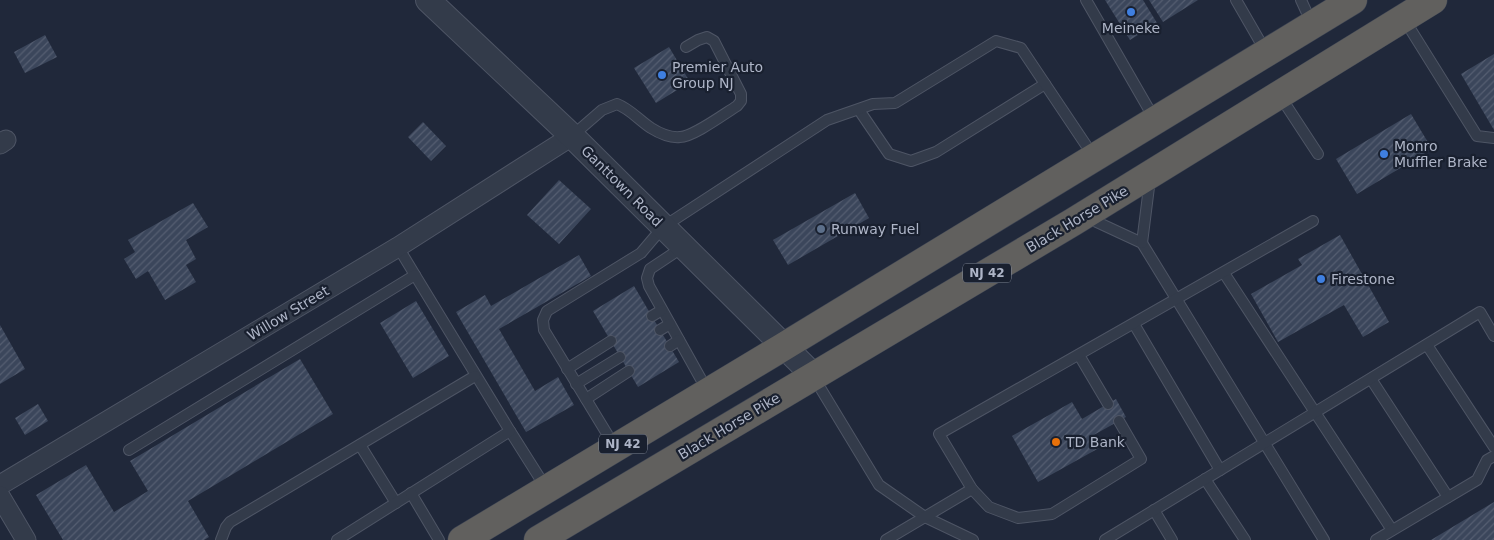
<svg xmlns="http://www.w3.org/2000/svg" width="1494" height="540" viewBox="0 0 1494 540" font-family="'DejaVu Sans',sans-serif">
<style>
.building{fill:url(#building-hatch)}
.lines{fill:none;stroke-linecap:round;stroke-linejoin:round}
.service-casing{stroke:#4e5565;stroke-width:12}
.minor-casing{stroke:#4e5565;stroke-width:21}
.tertiary-casing{stroke:#4e5565;stroke-width:26}
.trunk-casing{stroke:#3b4252;stroke-width:29}
.service{stroke:#333b4a;stroke-width:10}
.minor{stroke:#333b4a;stroke-width:19}
.tertiary{stroke:#333b4a;stroke-width:24}
.trunk{stroke:#61605e;stroke-width:28}
.shop-dot{fill:#3f7fe0;stroke:#19202f;stroke-width:2}
.service-dot{fill:#5c6f8a;stroke:#19202f;stroke-width:2}
.food-dot{fill:#e8710a;stroke:#19202f;stroke-width:2}
.labels{text-anchor:middle;stroke-width:4.5;stroke-linejoin:round;paint-order:stroke}
.shield{fill:#19202f;stroke:#818899;stroke-width:1}
.shield-label{font-size:12px;font-weight:bold;fill:#aeb5c7}
.poi-label{font-size:14px;fill:#aeb5c7;stroke:#19202f;text-anchor:start}
.street-label{font-size:14px;fill:#aeb5c7;stroke:#19202f}
</style>
<defs>
<pattern id="building-hatch" width="6" height="6" patternUnits="userSpaceOnUse" patternTransform="scale(1.25)"><rect width="6" height="6" fill="#3b465b"/><path d="M-1 1l2-2M0 6l6-6M5 7l2-2" fill="none" stroke="#555e71"/></pattern>
</defs>
<rect width="100%" height="100%" fill="#20283a"/>
<g class="building">
<polygon points="1105,0 1143,0 1157,23 1130,40"/>
<polygon points="1149,0 1198,0 1163,22"/>
<polygon points="45,35 57,57 25,73 14,52"/>
<polygon points="669,47 690,82 656,103 634,68"/>
<polygon points="1494,54 1494,130 1461,74"/>
<polygon points="1411,114 1432,149 1357,194 1336,159"/>
<polygon points="423,122 446,146 431,161 408,137"/>
<polygon points="559,180 591,209 559,244 527,215"/>
<polygon points="855,193 869,218 788,265 773,240"/>
<polygon points="193,203 208,227 186,240 196,259 186,265 196,282 165,300 148,271 136,279 124,259 135,252 128,240"/>
<polygon points="1340,235 1389,322 1363,337 1344,305 1278,342 1251,294 1302,265 1298,259"/>
<polygon points="579,255 591,276 499,329 535,391 558,377 574,405 526,432 456,312 485,295 491,306"/>
<polygon points="634,286 679,362 638,387 593,311"/>
<polygon points="416,301 449,356 413,378 380,323"/>
<polygon points="0,325 25,369 0,384"/>
<polygon points="300,359 333,414 188,501 209,537 204,540 63,540 36,495 86,465 114,512 148,491 130,461"/>
<polygon points="1116,399 1126,417 1092,436 1099,448 1038,482 1012,436 1072,402 1082,419"/>
<polygon points="38,404 48,421 25,435 15,418"/>
<polygon points="1494,502 1494,540 1431,540"/>
</g>
<g class="lines">
<g class="service-casing">
<g id="service">
<polyline points="1086,0 1155,120"/>
<polyline points="1236,0 1266,52"/>
<polyline points="1301,0 1312,24"/>
<polyline points="1404,19 1477,136 1494,138"/>
<polyline points="1280,96 1318,154"/>
<polyline points="859,110 889,154 911,161 936,152 1045,84"/>
<path d="M 572,136 L 602,110 L 617,104 C 630,109 639,120 651,128 C 659,133 670,138 680,137 C 693,137 724,114 737,106 L 741,101 L 741,94 L 714,41 L 707,37 L 698,40 L 686,47"/>
<polyline points="1086,217 1142,243 1324,540"/>
<polyline points="1142,243 1150,179"/>
<polyline points="398,247 415,275"/>
<polyline points="683,247 650,269 647,278 649,286 707,390"/>
<polyline points="1224,273 1392,530"/>
<polyline points="652,316 662,310"/>
<polyline points="1134,324 1220,470"/>
<polyline points="660,330 670,324"/>
<polyline points="1427,345 1494,447"/>
<polyline points="670,346 679,340"/>
<polyline points="1079,355 1108,404"/>
<polyline points="567,369 611,341"/>
<polyline points="813,376 879,485 925,517 973,540"/>
<polyline points="1371,379 1448,497"/>
<polyline points="576,384 620,357"/>
<polyline points="586,399 629,371"/>
<polyline points="1119,421 1141,459 1052,514 1018,518 989,507 972,489 939,434 1313,221"/>
<polyline points="510,431 546,488"/>
<polyline points="360,445 396,503"/>
<polyline points="615,447 544,330 543,320 547,311 641,253 663,227 827,120 873,104 895,103 996,41 1021,48 1094,157"/>
<polyline points="129,450 415,275 510,431 337,540"/>
<polyline points="1205,479 1245,540"/>
<polyline points="411,493 439,540"/>
<polyline points="1154,510 1172,540"/>
<polyline points="221,540 226,527 230,522 475,376"/>
<polyline points="886,540 972,489"/>
<polyline points="1105,540 1480,312 1494,336"/>
<polyline points="1376,540 1477,480 1487,460 1494,456"/>
</g>
</g>
<g class="minor-casing">
<g id="minor">
<polyline points="0,144 6,140"/>
<polyline points="0,485 398,247 572,136"/>
<polyline points="0,496 26,540"/>
</g>
</g>
<g class="tertiary-casing">
<polyline id="tertiary" points="428,0 572,136 813,375"/>
</g>
<g class="trunk-casing">
<g id="trunk">
<polyline points="462,540 783,347 1353,0"/>
<polyline points="538,540 1073,222 1433,0"/>
</g>
</g>
<use href="#service" class="service"/>
<use href="#minor" class="minor"/>
<use href="#tertiary" class="tertiary"/>
<use href="#trunk" class="trunk"/>
</g>
<g class="shop-dot">
<circle cx="1131" cy="12" r="5"/>
<circle cx="662" cy="75" r="5"/>
<circle cx="1384" cy="154" r="5"/>
<circle cx="1321" cy="279" r="5"/>
</g>
<circle class="service-dot" cx="821" cy="229" r="5"/>
<circle class="food-dot" cx="1056" cy="442" r="5"/>
<g class="labels">
<g class="shield">
<rect x="963" y="263.5" width="48" height="19" rx="4"/>
<rect x="599" y="434.5" width="48" height="19" rx="4"/>
</g>
<g class="shield-label">
<text x="987" y="277">NJ 42</text>
<text x="623" y="448">NJ 42</text>
</g>
<g class="poi-label">
<text x="1131" y="33" text-anchor="middle">Meineke</text>
<text x="672" y="72">Premier Auto<tspan x="672" dy="16">Group NJ</tspan></text>
<text x="1394" y="151">Monro<tspan x="1394" dy="16">Muffler Brake</tspan></text>
<text x="831" y="234">Runway Fuel</text>
<text x="1331" y="284">Firestone</text>
<text x="1066" y="447">TD Bank</text>
</g>
<g class="street-label">
<text transform="translate(622 186) rotate(45)" y="5">Ganttown Road</text>
<text transform="translate(1077 219) rotate(-31)" y="5">Black Horse Pike</text>
<text transform="translate(288 313) rotate(-31)" y="5">Willow Street</text>
<text transform="translate(729 426) rotate(-31)" y="5">Black Horse Pike</text>
</g>
</g>
</svg>
